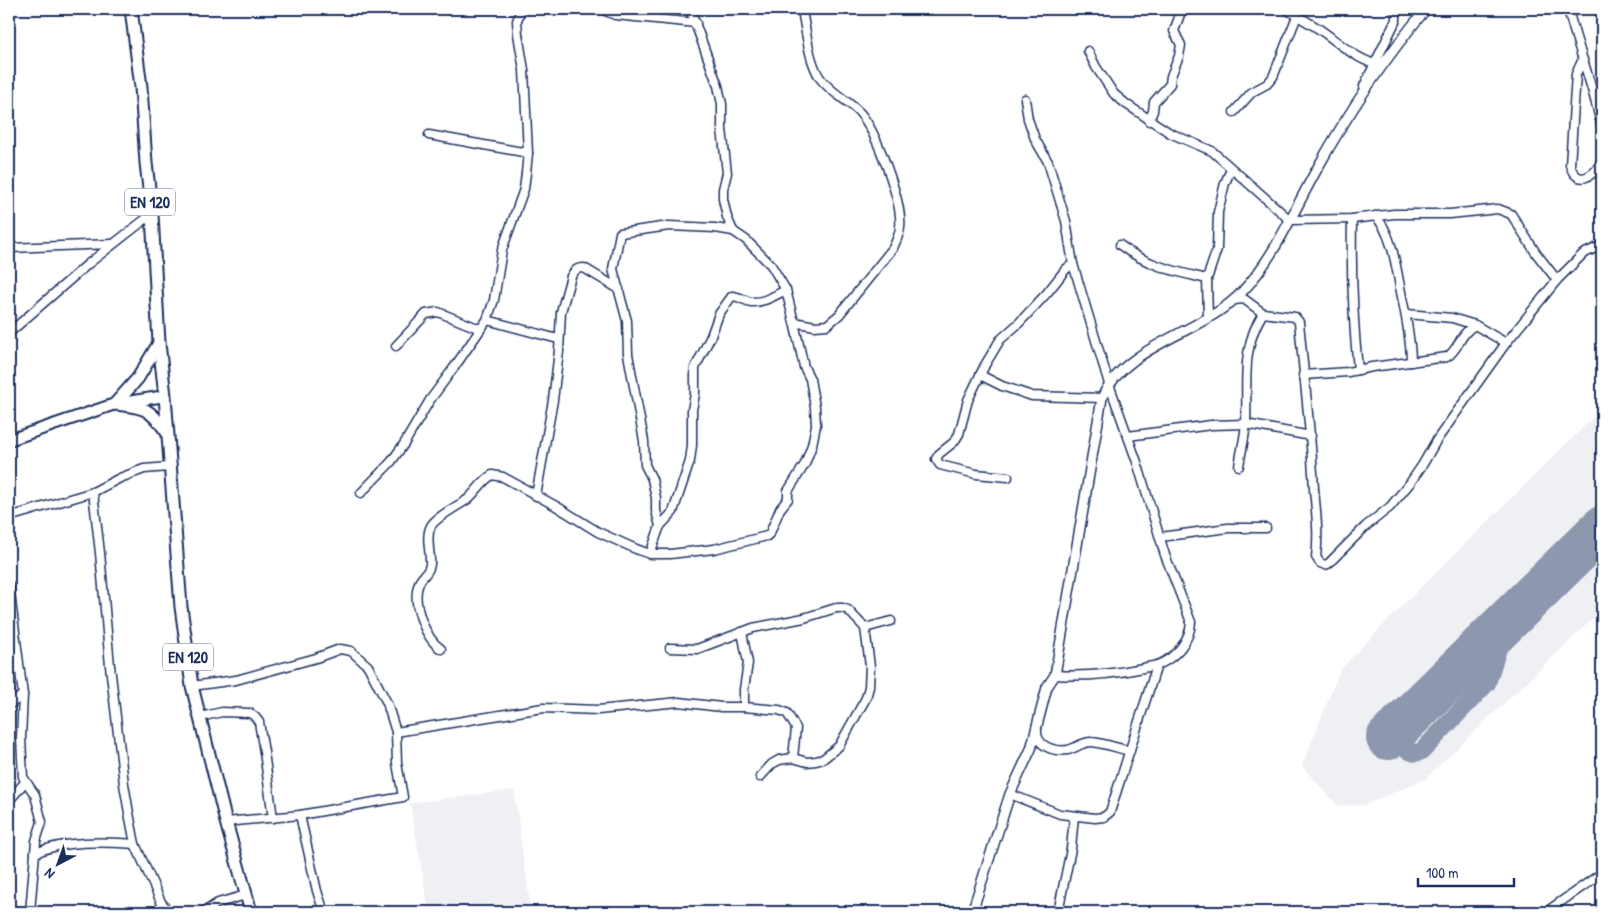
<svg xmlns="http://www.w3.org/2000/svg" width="1611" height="921" viewBox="0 0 1611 921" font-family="'Patrick Hand',sans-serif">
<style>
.built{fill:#eff0f4}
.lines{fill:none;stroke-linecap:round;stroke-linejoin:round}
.taxiway{stroke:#8d97ae;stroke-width:18}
.runway{stroke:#8d97ae;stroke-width:44}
.minor-casing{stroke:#1b2f5e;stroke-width:11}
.tertiary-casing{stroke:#1b2f5e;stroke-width:12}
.secondary-casing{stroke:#1b2f5e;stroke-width:14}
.primary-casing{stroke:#1b2f5e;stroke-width:15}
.minor{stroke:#fff;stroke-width:8}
.tertiary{stroke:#fff;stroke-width:9}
.secondary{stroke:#fff;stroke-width:10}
.primary{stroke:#fff;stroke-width:11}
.labels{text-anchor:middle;stroke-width:4;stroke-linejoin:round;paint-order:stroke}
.shield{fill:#fff;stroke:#5f6d8e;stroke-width:1}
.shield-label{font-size:16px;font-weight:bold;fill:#1b2f5e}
</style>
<rect width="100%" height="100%" fill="#fff"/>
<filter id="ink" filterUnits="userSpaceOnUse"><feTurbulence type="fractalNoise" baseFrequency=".02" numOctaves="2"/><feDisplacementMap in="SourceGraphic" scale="10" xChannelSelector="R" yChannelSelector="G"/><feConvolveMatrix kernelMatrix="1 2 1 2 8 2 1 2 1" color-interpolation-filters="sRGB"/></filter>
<g filter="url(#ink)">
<g class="built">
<polygon points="1602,409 1602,610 1425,779 1364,805 1338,806 1302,766 1340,670 1396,612"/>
<polygon points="514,790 530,905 487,912 429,912 410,803"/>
</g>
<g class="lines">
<path class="taxiway" d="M 1394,732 C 1401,741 1408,758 1422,751 L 1487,683 L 1505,626 L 1513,615"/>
<polyline class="runway" points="1388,738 1602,528"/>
<g class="minor-casing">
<g id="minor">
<polyline points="601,9 615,15 696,23"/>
<path d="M 690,9 L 718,86 L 722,104 L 722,129 L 727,173 L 723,189 L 723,199 L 727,217 L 733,231 L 746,240 L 771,265 L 786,290 L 794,322 L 815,326 L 827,325 L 839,315 L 893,248 C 896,241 900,234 900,227 C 903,203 876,131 860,113 C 848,100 832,94 820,78 C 809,61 807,36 803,16 L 805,9"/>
<path d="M 1286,9 C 1296,15 1306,21 1316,27 C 1335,39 1352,57 1375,64"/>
<path d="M 1568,9 C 1578,49 1594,88 1602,129"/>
<polyline points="1088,51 1096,67 1114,94 1126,104 1170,133 1212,151 1290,220 1352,219 1394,214 1450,214 1498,209 1511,214 1536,253 1557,280"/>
<path d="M 1582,61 L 1576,74 L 1570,165 C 1577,188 1595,176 1602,160"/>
<polyline points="1364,86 1396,20 1396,9"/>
<path d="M 1025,99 L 1028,119 L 1035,139 L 1048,162 L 1066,221 L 1073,264 L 1109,384 L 1137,462 L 1165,555 L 1191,622 C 1190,641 1176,657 1158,665 C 1153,666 1147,667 1143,668 C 1114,674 1085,677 1055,675"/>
<polyline points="1234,112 1252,92 1267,84 1273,77 1297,16"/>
<polyline points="1149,121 1153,111 1154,102 1170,84 1171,76 1179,56 1181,45 1174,31 1182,9"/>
<polyline points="429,135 528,153"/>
<path d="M 1375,216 C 1393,232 1397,274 1402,297 C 1406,318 1411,339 1411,362"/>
<path d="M 1352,219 C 1351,270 1353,320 1358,370"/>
<path d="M 1120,245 C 1145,265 1177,272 1207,279"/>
<polyline points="9,248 112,244"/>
<path d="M 1234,300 L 1244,299 L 1263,313 L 1295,317 L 1299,322 C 1304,377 1311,433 1314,489 C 1316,511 1319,535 1316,557 L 1320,563 L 1325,565 L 1328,564 L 1366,526 L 1390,507 L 1410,483 L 1423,464 L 1436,441 L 1506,343 L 1557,280 L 1583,254 L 1602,245"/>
<polyline points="1407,314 1452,318 1475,325 1506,343"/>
<polyline points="1208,318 1207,279 1217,249 1218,212 1225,183 1231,169"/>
<polyline points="487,320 558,339"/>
<polyline points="9,333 88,264 152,214"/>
<polyline points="396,346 426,314 438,312 480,329"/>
<polyline points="980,375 1002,386 1032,396 1102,398"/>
<path d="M 1303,375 L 1348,372 L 1372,367 L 1447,357 C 1460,348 1459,334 1475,325"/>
<polyline points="1128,436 1211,425 1246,424 1311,436"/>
<path d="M 1239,466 C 1241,452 1245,437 1246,423 C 1248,382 1240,350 1263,313"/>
<polyline points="1008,477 976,474 940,465 936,459 939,454 954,442 959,434 968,400 985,365 1000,340 1019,323 1047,293 1066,269 1073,264"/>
<polyline points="93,492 100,553 110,666 124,784 129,813 135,844 161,902 169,912"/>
<polyline points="361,493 391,462 404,444 430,400 453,369 487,320 494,300 502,250 524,189 526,173 528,153 524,70 518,34 517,21 521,9"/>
<path d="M 536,496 L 553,400 L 559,351 L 561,312 L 571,276 C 575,270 577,268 584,268 L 619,289"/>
<polyline points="9,517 93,492 120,478 144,469 169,467"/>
<polyline points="660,526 656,511 656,498 652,479 645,465 644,441 628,354 627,321 613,269 620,233 669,226 715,228 733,231"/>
<polyline points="1160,537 1228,528 1266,528"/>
<path d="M 650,554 L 660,526 L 673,512 L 690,461 L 692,445 L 692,410 L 695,394 L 695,368 L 711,336 L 719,314 L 732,296 C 739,296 745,301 751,302 C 764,303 775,295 786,290"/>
<polyline points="9,585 23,695 21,738 23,777 35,795 42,822 36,841 30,912"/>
<polyline points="865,628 891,621"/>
<polyline points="742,632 748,663 744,689 744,707"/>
<polyline points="670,648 697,649 753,628 804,618 836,608 843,608 848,610 865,628 870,666 869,687 866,698 839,746 823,759 816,761 807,762 793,758 779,760 772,764 760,777"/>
<path d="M 441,649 C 425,638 411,602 419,583 C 421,577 430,572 430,564 C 431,553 425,537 431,526 C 436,517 458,506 468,499 C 476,492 482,481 492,475 L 503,477 L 556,506 L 598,532 L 636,549 L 650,554 L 670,554 L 714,549 L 767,536 L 770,533 L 780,509 L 788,499 L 788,491 L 805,464 L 812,445 L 816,425 L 815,407 L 810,379 L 804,367 L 794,322"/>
<polyline points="192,686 236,680 316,658 340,649 351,651 368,666 387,703 396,732 397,763 403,797 300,815 226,822"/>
<polyline points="9,705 23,695"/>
<polyline points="200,717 222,712 250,713 255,717 259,722 264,752 273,818"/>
<path d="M 1037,729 C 1035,746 1054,752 1068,750 C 1076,748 1082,742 1091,742 C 1104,743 1117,748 1130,751"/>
<polyline points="396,732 543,708 598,710 679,702 721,707 744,707 779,710 787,713 796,728 793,758"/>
<polyline points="1010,794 1060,814 1095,818 1104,817 1110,812 1157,665"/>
<polyline points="9,801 25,782"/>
<polyline points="300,815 317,891 324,912"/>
<path d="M 35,853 C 65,840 103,842 135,844"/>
<polyline points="204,912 218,903 246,895"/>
<polyline points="1058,912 1071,849 1074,816"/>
<polyline points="1546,912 1602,873"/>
</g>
</g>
<g class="tertiary-casing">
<path id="tertiary" d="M 972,912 L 1010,794 L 1031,749 L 1047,687 L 1055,675 L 1102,398 C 1125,344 1204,333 1242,292 C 1275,257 1294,210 1317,169 C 1348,113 1385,58 1426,9"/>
</g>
<g class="secondary-casing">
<polyline id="secondary" points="9,440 115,404 165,396"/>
</g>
<g class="primary-casing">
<g id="primary">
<polyline points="131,9 141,87 146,163 152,214 159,343 165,396 181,607 192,686 226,822 251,912"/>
<polyline points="115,404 138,378 159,343"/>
<path d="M 115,404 C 145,407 149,408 167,432"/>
</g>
</g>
<use href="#minor" class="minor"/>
<use href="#tertiary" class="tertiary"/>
<use href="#secondary" class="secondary"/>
<use href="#primary" class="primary"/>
</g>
</g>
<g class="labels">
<g class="shield">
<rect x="125" y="188.5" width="50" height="27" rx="4"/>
<rect x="163" y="643.5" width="50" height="27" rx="4"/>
</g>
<g class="shield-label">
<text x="150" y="208">EN 120</text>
<text x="188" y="663">EN 120</text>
</g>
</g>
<rect width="1611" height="921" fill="none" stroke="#fff" stroke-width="30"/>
<rect x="15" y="15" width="1581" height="891" fill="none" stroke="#1b2f5e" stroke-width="2" filter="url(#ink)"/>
<g transform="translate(58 864) rotate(221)" stroke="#ffffff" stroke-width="4" paint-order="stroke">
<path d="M0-4L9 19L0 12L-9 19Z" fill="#1b2f5e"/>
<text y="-8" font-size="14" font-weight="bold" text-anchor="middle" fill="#1b2f5e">N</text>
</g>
<path d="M1418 878v8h96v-8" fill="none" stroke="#1b2f5e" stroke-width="2.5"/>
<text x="1426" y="878" font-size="15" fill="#1b2f5e" stroke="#ffffff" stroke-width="4" paint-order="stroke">100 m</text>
</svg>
